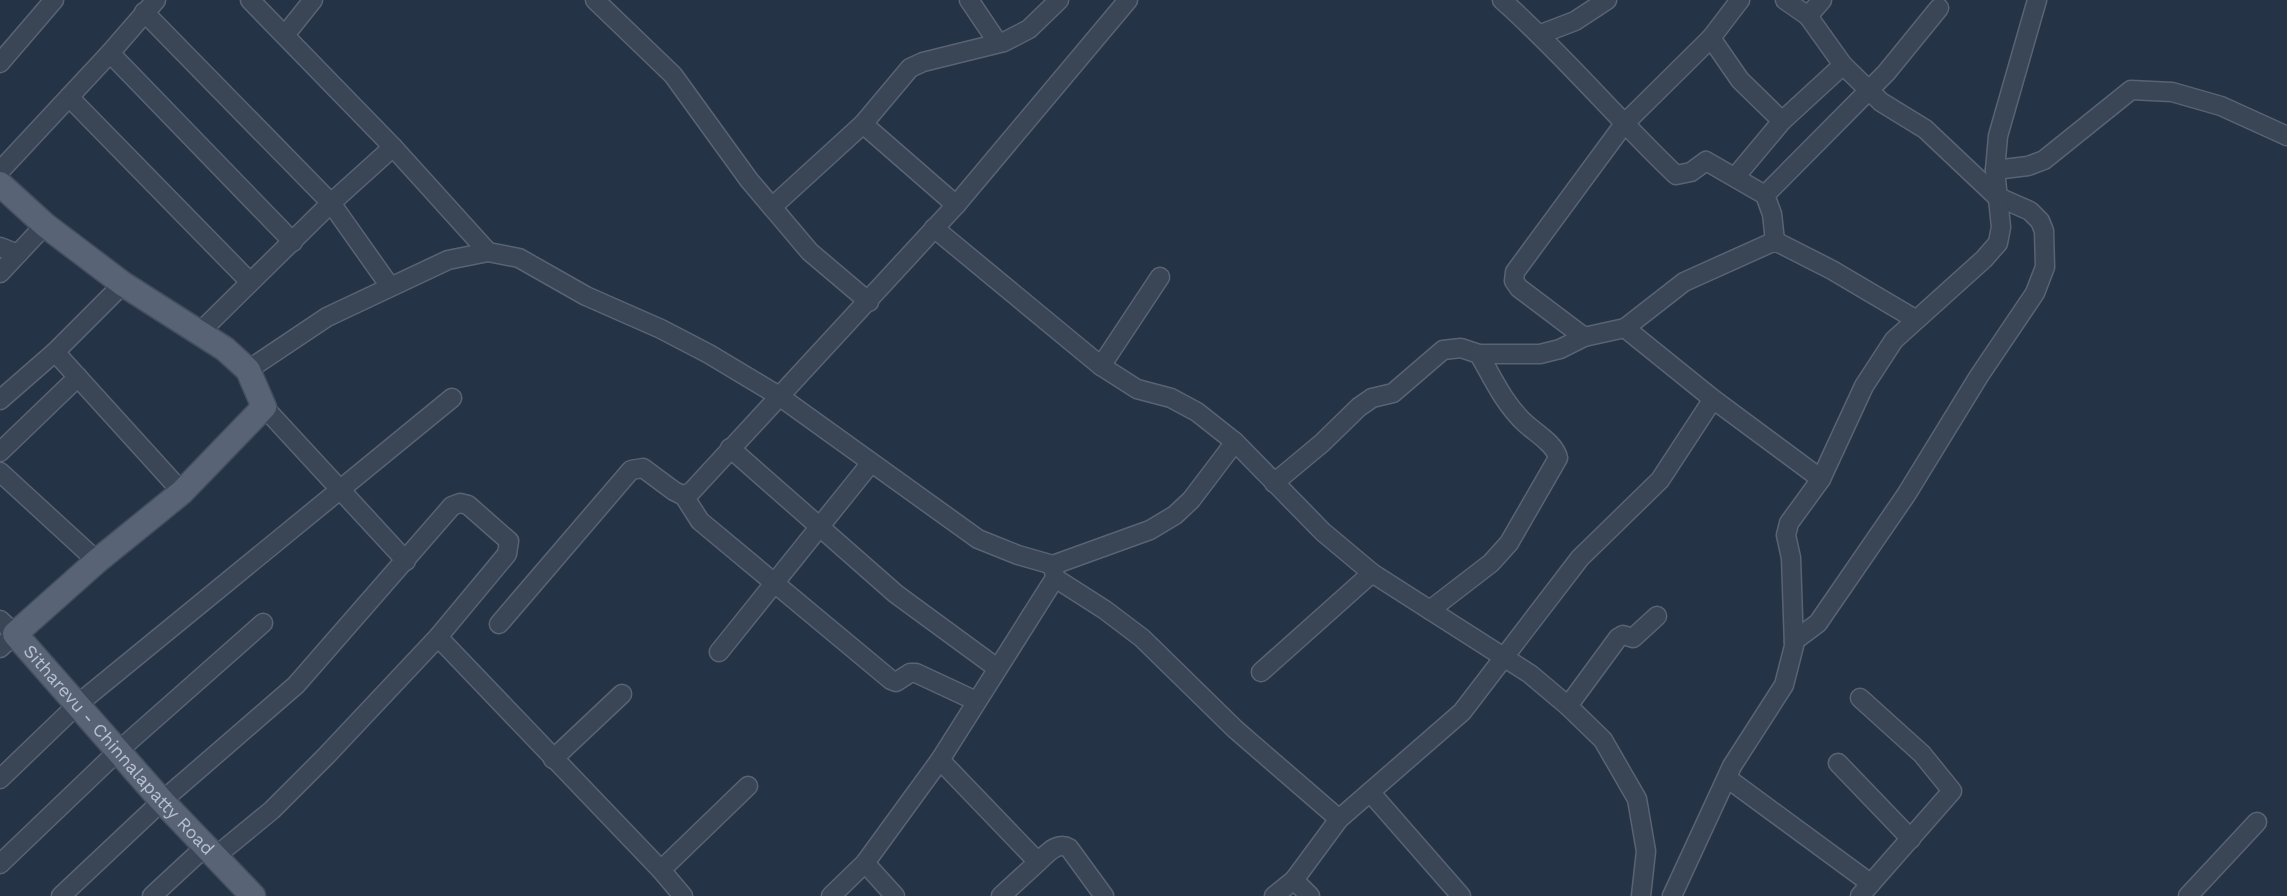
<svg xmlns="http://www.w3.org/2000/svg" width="2287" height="896" viewBox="0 0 2287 896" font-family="'Work Sans',sans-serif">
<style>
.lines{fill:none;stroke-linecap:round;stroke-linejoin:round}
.minor-casing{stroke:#596373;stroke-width:21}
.major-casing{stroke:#444e5f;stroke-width:27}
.minor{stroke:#3a4556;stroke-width:18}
.major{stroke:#586476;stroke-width:24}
.labels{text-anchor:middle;stroke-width:4.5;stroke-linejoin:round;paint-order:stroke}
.street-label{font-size:18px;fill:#b8c0cf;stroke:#1e2a3c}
</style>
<rect width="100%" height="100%" fill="#253347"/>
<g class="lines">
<g class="minor-casing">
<g id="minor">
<polyline points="250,0 393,147 488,252"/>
<polyline points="595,0 673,75 749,180 810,252 869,302"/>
<polyline points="969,0 998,43"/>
<path d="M 1502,0 C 1564,55 1616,118 1676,175 L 1691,172 L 1706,161 L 1765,195 L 1772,214 L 1775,241"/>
<polyline points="1785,0 1808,16 1843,65 1881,102 1925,129 1996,196 2030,211 2040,221 2044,231 2045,267 2035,293 1979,376 1906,495 1818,623 1794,641"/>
<polyline points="144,12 331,203 200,332"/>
<polyline points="1808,16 1822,0"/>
<polyline points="1541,34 1575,21 1607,0"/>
<polyline points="285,35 313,0"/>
<polyline points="1711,38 1740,80 1782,121"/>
<polyline points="110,53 293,242"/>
<polyline points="0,63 54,0"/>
<polyline points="69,97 249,281"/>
<polyline points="863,124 956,205"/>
<polyline points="1995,170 2028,166 2044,160 2131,90 2172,92 2221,106 2287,136"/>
<polyline points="0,171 110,53 156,0"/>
<polyline points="1736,176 1782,121 1843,65"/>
<polyline points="1765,195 1886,73 1939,8"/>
<polyline points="772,207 863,124 910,68 923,62 1004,42 1029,29 1059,0"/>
<polyline points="934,228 1101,366 1137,389 1171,398 1197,412 1235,442 1323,532 1372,573 1530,674 1568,706 1603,740 1637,799 1646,851 1641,896"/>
<polyline points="0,247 18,254"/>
<polyline points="0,273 45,225"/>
<polyline points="389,285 331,203 393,147"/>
<polyline points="1625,328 1713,399 1821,479"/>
<polyline points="1584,337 1519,288 1514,281 1515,272 1624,124 1711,38 1740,0"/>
<polyline points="55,352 182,492"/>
<polyline points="1101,366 1160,277"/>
<polyline points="248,370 327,317 448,260 488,252 519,258 586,296 661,329 709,354 779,396 978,539 1018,555 1053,565 1150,530 1175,515 1191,500 1235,442"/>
<polyline points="0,400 55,352 123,284"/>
<polyline points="264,407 406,561"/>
<polyline points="730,448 896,594 997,668"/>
<polyline points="0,452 78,377"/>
<polyline points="0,472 97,561"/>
<polyline points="1274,483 1322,443 1359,407 1372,398 1393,393 1443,350 1461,348 1479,354 1540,354 1560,349 1584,337 1625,328 1684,282 1775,241 1832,270 1915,319"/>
<polyline points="684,496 700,521 891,680 896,682 910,673 916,673 976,701"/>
<polyline points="1055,578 1105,610 1142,638 1235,729 1339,819"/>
<path d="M 1430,610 L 1491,563 L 1509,543 L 1558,458 C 1555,444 1537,434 1526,424 C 1505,405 1493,379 1479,354"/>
<polyline points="0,620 15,634 0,648"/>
<polyline points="499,624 631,470 643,468 674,491 684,496 692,491 956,205 1128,0"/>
<polyline points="438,637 661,870 683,896"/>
<polyline points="719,652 870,464"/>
<polyline points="1261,672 1372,573"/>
<polyline points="1860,698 1922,754 1952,791 1860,896"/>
<polyline points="1568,706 1618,638 1623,635 1633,638 1657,616"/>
<polyline points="553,759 622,694"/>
<path d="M 940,760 L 1038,862 C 1047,854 1057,841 1069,848 L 1104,896"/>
<polyline points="1838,763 1911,839"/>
<polyline points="1727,778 1870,883"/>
<polyline points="0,779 78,704 452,398"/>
<polyline points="1370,792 1461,896"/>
<polyline points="865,863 895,896"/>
<polyline points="0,864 117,752 263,623"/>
<polyline points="661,870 748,786"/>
<polyline points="1294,880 1339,819 1462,712 1580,558 1660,480 1713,399"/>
<polyline points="61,896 162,801 296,685 452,506 460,503 468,505 509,541 507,554 438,637 326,756 272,810 216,856"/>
<polyline points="152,896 206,846"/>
<polyline points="831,896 865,863 940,760 1055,578 1053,565"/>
<polyline points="1001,896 1038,862"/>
<polyline points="1274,896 1294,880 1310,896"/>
<polyline points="1672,896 1732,766 1784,685 1794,646 1791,558 1786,535 1789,523 1821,479 1864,386 1894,340 1984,259 1998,243 2001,227 1995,170 1998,136 2037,0"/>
<polyline points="2188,896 2257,822"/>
</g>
</g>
<g class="major-casing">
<g id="major">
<path id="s1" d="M 0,184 L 45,225 L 123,284 L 225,349 L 248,370 L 264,407 L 182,492 L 97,561 L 15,634 L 162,801 L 253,896"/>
</g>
</g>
<use href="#minor" class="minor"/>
<use href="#major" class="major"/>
</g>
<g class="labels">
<g class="street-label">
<text dy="6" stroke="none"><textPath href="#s1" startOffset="844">Sitharevu - Chinnalapatty Road</textPath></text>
</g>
</g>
</svg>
